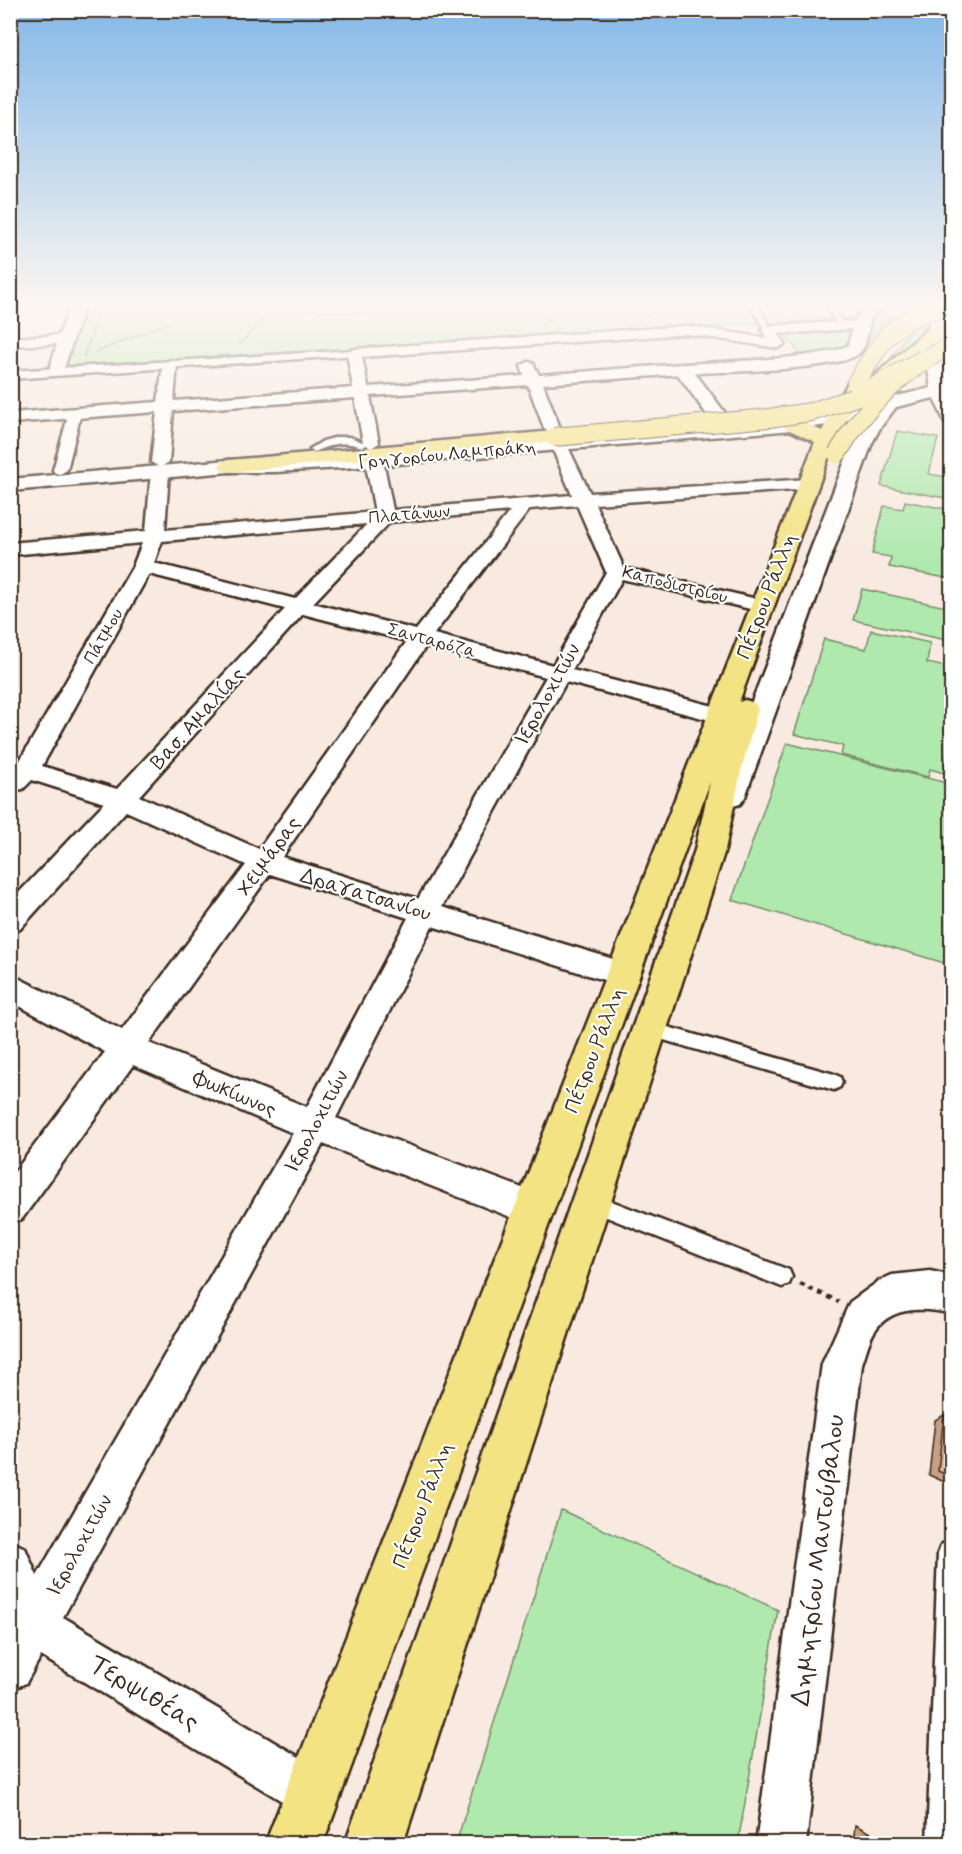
<svg xmlns="http://www.w3.org/2000/svg" width="962" height="1854" viewBox="0 0 962 1854" font-family="Mynerve,sans-serif">
<style>
.green{fill:#afe9ae;stroke:#758a66;stroke-width:1.5}
.lines{fill:none;stroke-linecap:round;stroke-linejoin:round}
.service-casing{stroke:#3b2a1e;stroke-width:5}
.pedestrian-casing{stroke:#3b2a1e;stroke-width:5}
.minor-casing{stroke:#3b2a1e;stroke-width:5}
.tertiary-casing{stroke:#3b2a1e;stroke-width:5}
.secondary-casing{stroke:#3b2a1e;stroke-width:5}
.primary-casing{stroke:#3b2a1e;stroke-width:5}
.path-far1{stroke:#3b2a1e;stroke-width:2;stroke-dasharray:2 2;stroke-linecap:butt}
.path{stroke:#3b2a1e;stroke-width:4.5;stroke-dasharray:5 5;stroke-linecap:butt}
.service{fill:#fff;fill-rule:evenodd}
.pedestrian{fill:#fff;fill-rule:evenodd}
.minor{fill:#fff;fill-rule:evenodd}
.tertiary{fill:#fff;fill-rule:evenodd}
.secondary{fill:#fff;fill-rule:evenodd}
.primary{fill:#f4e382;fill-rule:evenodd}
.primary-bridge-casing{stroke:#3b2a1e;stroke-width:20;stroke-linecap:butt}
.primary-bridge{stroke:#f4e382;stroke-width:18}
.wall{fill:#c8a084;stroke:#3b2a1e;stroke-width:1.5}
.building{fill:#e9ba99;stroke:#3b2a1e;stroke-width:1.5}
.labels{text-anchor:middle;stroke-width:4.5;stroke-linejoin:round;paint-order:stroke}
.far-street-label{font-size:18px;fill:#3b2a1e;stroke:#fff}
.street-label{font-size:21px;fill:#3b2a1e;stroke:#fff}
.near-street-label{font-size:26px;fill:#3b2a1e;stroke:#fff}
</style>
<rect width="100%" height="100%" fill="#f8eae0"/>
<filter id="ink" filterUnits="userSpaceOnUse"><feTurbulence type="fractalNoise" baseFrequency=".0167" numOctaves="2"/><feDisplacementMap in="SourceGraphic" scale="12" xChannelSelector="R" yChannelSelector="G"/><feConvolveMatrix kernelMatrix="1 2 1 2 8 2 1 2 1" color-interpolation-filters="sRGB"/></filter>
<g filter="url(#ink)">
<g class="green">
<polygon points="84,304 870,304 865,307 856,306 855,318 60,366"/>
<path d="M 883,304 L 927,304 C 887,316 878,325 855,358 L 852,358 L 864,338 L 867,318 Z"/>
<polygon points="925,321 918,339 894,359 890,359 910,330"/>
<polygon points="852,329 855,332 844,349 803,356 799,353 785,335 830,333 828,330"/>
<polygon points="897,431 938,438 929,474 951,478 951,499 881,486"/>
<polygon points="905,501 951,510 951,579 889,567 891,557 872,554 884,506 903,509"/>
<polygon points="862,589 951,608 951,641 853,620"/>
<polygon points="871,630 930,643 927,663 951,668 951,727 944,773 930,769 928,777 841,755 843,746 794,734 824,639 866,649"/>
<polygon points="787,743 951,784 951,965 732,900"/>
<polygon points="561,1510 778,1610 738,1843 456,1843"/>
</g>
<g class="lines">
<g class="service-casing">
<g id="service">
<polygon points="750,304 758,304 772,332 766,332"/>
<polygon points="828,309 834,309 846,328 840,328"/>
<path d="M 338,437 L 350,437 L 367,444 L 363,447 C 340,440 335,444 314,452 L 310,449 L 323,441 Z"/>
<polygon points="650,1022 834,1074 840,1077 842,1082 840,1087 834,1090 650,1036 644,1034 642,1029 644,1024"/>
<polygon points="591,1193 789,1270 792,1277 789,1284 782,1287 584,1208 582,1202 584,1196"/>
<polygon points="952,1539 952,1844 927,1844 938,1553 941,1545"/>
</g>
</g>
<g class="pedestrian-casing">
<g id="pedestrian">
<polygon points="354,350 358,351 358,355 10,379 10,371"/>
<polygon points="75,409 81,413 67,470 60,474 55,473 53,470 69,413"/>
</g>
</g>
<g class="minor-casing">
<g id="minor">
<polygon points="71,304 85,304 62,374 52,374 49,371 57,344 10,346 10,338 59,335"/>
<path d="M 862,321 L 869,325 L 867,328 L 778,334 L 785,344 L 778,348 L 687,334 L 362,357 L 368,387 L 524,376 L 521,366 L 528,362 L 533,363 L 539,375 L 683,364 L 691,369 L 683,374 L 543,384 L 560,428 L 552,433 L 544,428 L 528,385 L 370,396 L 379,443 L 371,448 L 363,443 L 355,398 L 173,411 L 169,462 L 161,467 L 169,472 L 165,530 L 375,512 L 365,460 L 368,456 L 380,456 L 383,460 L 393,510 L 572,495 L 551,445 L 559,440 L 567,445 L 590,493 L 809,479 L 815,480 L 818,484 L 815,488 L 809,489 L 595,504 L 624,568 L 770,602 L 773,606 L 770,610 L 763,612 L 622,579 L 572,670 L 729,710 L 733,715 L 729,720 L 721,723 L 566,682 L 442,907 L 633,965 L 638,974 L 633,983 L 623,986 L 432,926 L 336,1118 L 546,1197 L 552,1209 L 546,1221 L 534,1226 L 323,1144 L 63,1617 L 331,1776 L 339,1793 L 331,1810 L 314,1818 L 297,1810 L 41,1656 L 26,1683 L 10,1690 L 10,1541 L 25,1548 L 37,1576 L 293,1133 L 133,1065 L 22,1219 L 10,1224 L 10,1178 L 105,1052 L 10,1001 L 10,974 L 122,1030 L 246,865 L 126,811 L 20,929 L 10,932 L 10,902 L 104,803 L 32,780 L 23,789 L 10,791 L 10,763 L 19,762 L 133,566 L 142,543 L 10,555 L 10,543 L 146,531 L 151,472 L 159,467 L 151,462 L 157,412 L 10,423 L 10,413 L 158,402 L 163,364 L 170,360 L 177,364 L 174,401 L 353,388 L 347,353 L 354,349 L 687,326 L 767,338 L 762,330 L 769,326 ZM 577,505 L 606,572 L 553,665 L 434,634 L 530,509 ZM 510,511 L 416,630 L 313,603 L 390,522 ZM 367,524 L 295,599 L 154,563 L 162,541 ZM 149,574 L 285,609 L 117,789 L 42,766 ZM 303,614 L 407,641 L 259,849 L 139,796 ZM 426,646 L 546,677 L 418,899 L 282,857 ZM 270,874 L 408,918 L 307,1107 L 149,1043 Z"/>
<path d="M 930,1271 L 952,1276 L 952,1314 C 927,1308 894,1305 876,1329 C 869,1338 866,1353 862,1364 L 806,1844 L 756,1844 L 822,1364 L 850,1302 L 879,1281 L 892,1275 Z"/>
</g>
</g>
<g class="tertiary-casing">
<path id="tertiary" d="M 867,304 L 885,304 C 881,309 875,312 872,317 C 866,329 869,347 857,355 C 834,370 727,372 695,373 L 738,430 L 735,434 L 721,434 L 674,369 L 677,365 L 683,364 C 711,362 831,359 848,345 L 854,321 Z"/>
</g>
<g class="secondary-casing">
<polygon id="secondary" points="932,304 948,304 942,351 947,381 948,384 952,383 952,425 945,423 934,398 896,407 880,428 872,443 745,797 740,804 730,807 720,804 715,797 852,443 871,414 827,425 792,430 374,466 275,472 229,472 10,491 10,479 229,460 275,460 374,454 792,418 827,413 931,388 925,351"/>
</g>
<g class="primary-casing">
<g id="primary">
<polygon points="936,325 952,332 952,344 937,338 874,395 868,396 860,393 832,448 739,702 745,700 755,703 758,709 741,771 725,850 403,1844 345,1844 695,850 710,782 323,1844 265,1844 815,442 785,428 783,424 785,420 799,420 822,431 850,379 862,379 864,385 930,327"/>
<polygon points="554,431 561,433 564,437 561,441 229,472 222,470 219,466 222,462 229,460"/>
</g>
</g>
<g class="path-far1">
<path d="M 276,304 C 339,317 397,317 460,304"/>
<polyline points="518,304 553,322"/>
<polyline points="627,304 639,309 649,317"/>
<polyline points="205,311 222,304"/>
<polyline points="239,345 277,304"/>
<polyline points="96,352 168,323"/>
<polyline points="84,356 102,304"/>
</g>
<polyline class="path" points="800,1284 839,1302"/>
<use href="#service" class="service"/>
<use href="#pedestrian" class="pedestrian"/>
<use href="#minor" class="minor"/>
<use href="#tertiary" class="tertiary"/>
<use href="#secondary" class="secondary"/>
<use href="#primary" class="primary"/>
<g class="primary-bridge-casing">
<g id="primary-bridge">
<path d="M 856,383 C 885,335 895,317 952,305"/>
<polyline points="554,437 769,418 811,412 856,397 923,359"/>
<path d="M 837,454 C 865,406 902,370 952,345"/>
</g>
</g>
<use href="#primary-bridge" class="primary-bridge"/>
</g>
<g class="wall">
<polygon points="944,1415 951,1418 951,1485 929,1475 935,1420"/>
<polygon points="855,1825 892,1844 853,1844"/>
</g>
<g class="building">
<polygon points="944,1415 951,1418 951,1477 938,1471"/>
<polygon points="869,1832 892,1844 868,1844"/>
</g>
</g>
<linearGradient id="sky" x2="0" y2="1"><stop stop-color="#83b8e8"/><stop offset="0.54" stop-color="#fcf6f1"/><stop offset="1" stop-color="#fcf6f1" stop-opacity="0"/></linearGradient>
<rect width="962" height="564" fill="url(#sky)"/>
<g class="labels">
<g class="far-street-label">
<text transform="translate(447 454) rotate(-5)" y="6">Γρηγορίου Λαμπράκη</text>
<text transform="translate(409 514) rotate(-5)" y="6">Πλατάνων</text>
<text transform="translate(675 584) rotate(14)" y="6">Καποδιστρίου</text>
<text transform="translate(103 636) rotate(-60)" y="6">Πάτμου</text>
<text transform="translate(432 640) rotate(15)" y="6">Σανταρόζα</text>
</g>
<g class="street-label">
<text transform="translate(766 596) rotate(-69)" y="7">Πέτρου Ράλλη</text>
<text transform="translate(547 694) rotate(-61)" y="7">Ιερολοχιτών</text>
<text transform="translate(197 718) rotate(-48)" y="7">Βασ. Αμαλίας</text>
<text transform="translate(268 856) rotate(-54)" y="7">Χειμάρας</text>
<text transform="translate(366 894) rotate(17)" y="7">Δραγατσανίου</text>
<text transform="translate(594 1050) rotate(-69)" y="7">Πέτρου Ράλλη</text>
<text transform="translate(235 1093) rotate(23)" y="7">Φωκίωνος</text>
<text transform="translate(316 1121) rotate(-62)" y="7">Ιερολοχιτών</text>
<text transform="translate(422 1505) rotate(-69)" y="7">Πέτρου Ράλλη</text>
<text transform="translate(79 1545) rotate(-61)" y="7">Ιερολοχιτών</text>
</g>
<g class="near-street-label">
<text transform="translate(817 1560) rotate(-83)" y="9">Δημητρίου Μαντούβαλου</text>
<text transform="translate(145 1692) rotate(31)" y="9">Τερψιθέας</text>
</g>
</g>
<rect width="962" height="1854" fill="none" stroke="#fff" stroke-width="36"/>
<rect x="18" y="18" width="926" height="1818" fill="none" stroke="#3b2a1e" stroke-width="2" filter="url(#ink)"/>
</svg>
